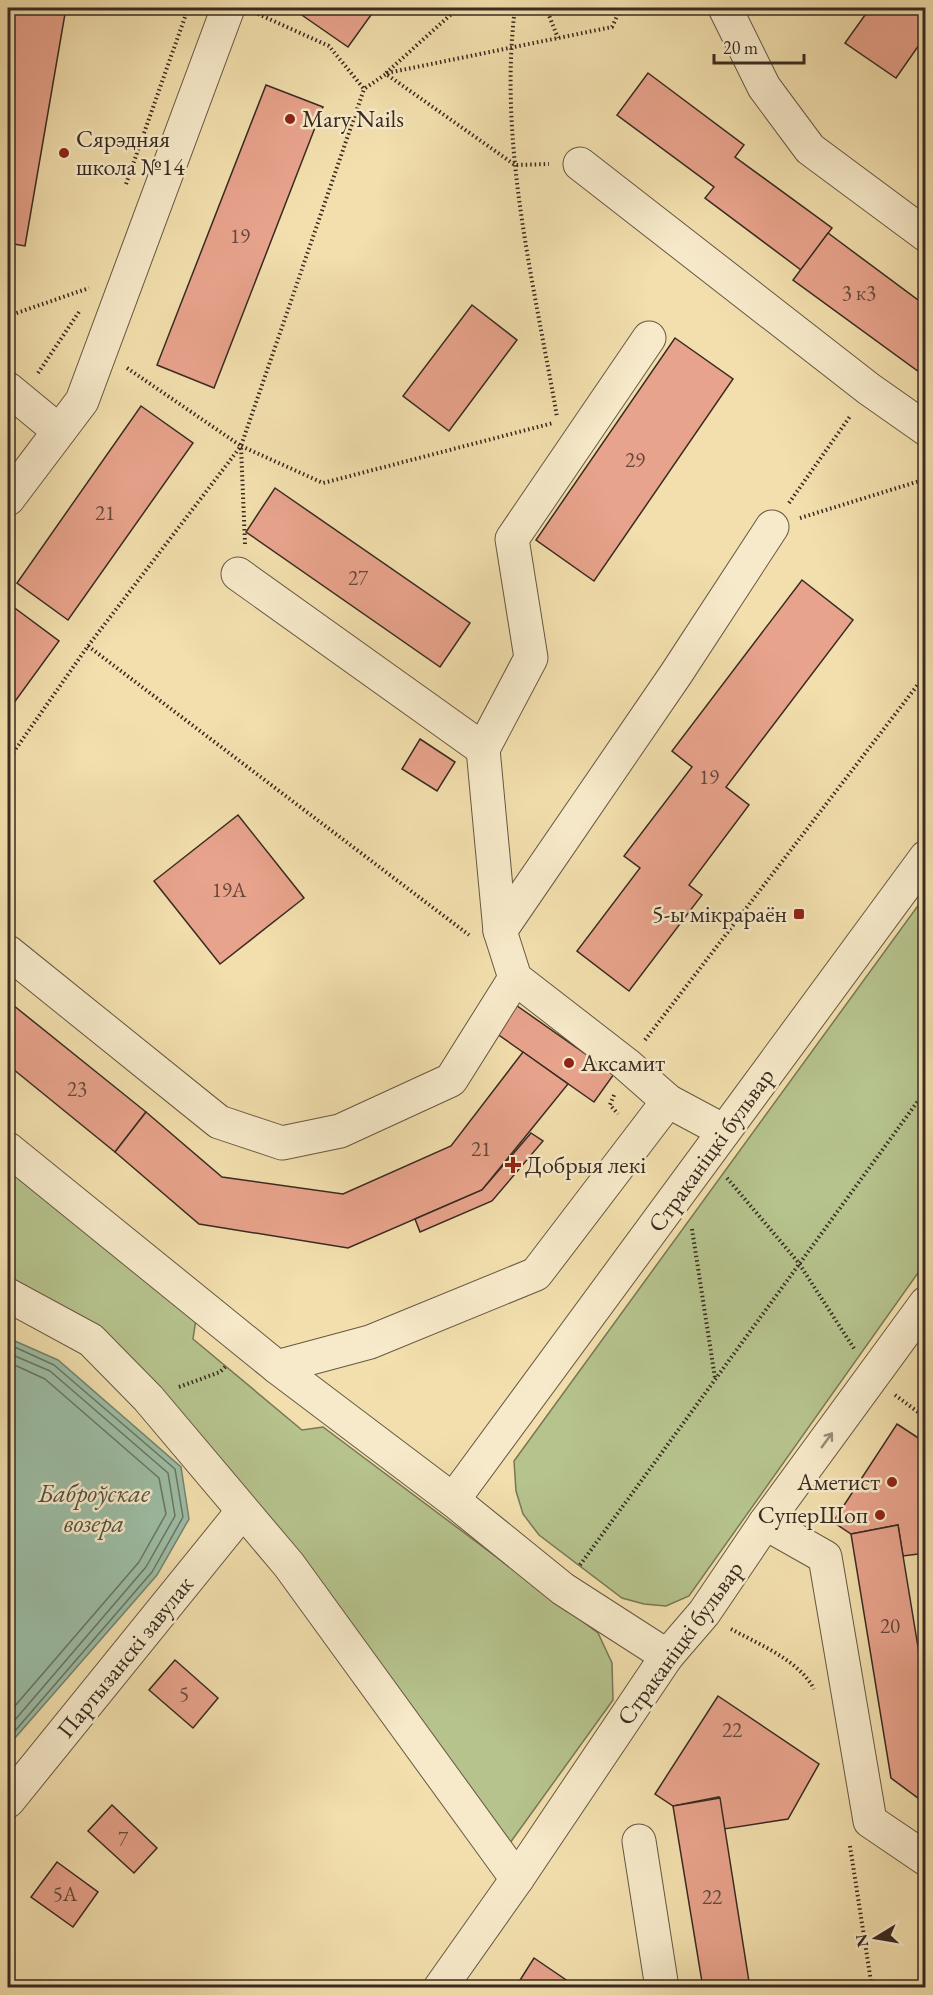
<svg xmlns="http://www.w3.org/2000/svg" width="933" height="1995" viewBox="0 0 933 1995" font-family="'EB Garamond',serif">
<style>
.green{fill:#b6c38d;stroke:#777757;stroke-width:1.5}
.water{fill:#9cbda5;stroke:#748370;stroke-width:1.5}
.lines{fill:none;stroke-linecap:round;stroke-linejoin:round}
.shore{stroke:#6a7463;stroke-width:1.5}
.building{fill:#e8a38c;stroke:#382b21;stroke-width:1.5}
.minor-casing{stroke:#665844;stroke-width:35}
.path{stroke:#382b21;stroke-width:4;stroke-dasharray:1.5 3;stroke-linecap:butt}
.minor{stroke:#f7eaca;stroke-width:33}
.oneway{stroke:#988a76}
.poi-dot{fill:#8f2418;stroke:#f7eaca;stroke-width:2}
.labels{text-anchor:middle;stroke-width:5;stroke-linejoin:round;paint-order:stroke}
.number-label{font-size:21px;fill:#64493c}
.poi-label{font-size:24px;fill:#382b21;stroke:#f7eaca;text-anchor:start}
.street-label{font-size:24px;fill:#382b21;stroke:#f7eaca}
.water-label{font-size:26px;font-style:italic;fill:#515042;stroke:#f7eaca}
</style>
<rect width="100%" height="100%" fill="#f2dfad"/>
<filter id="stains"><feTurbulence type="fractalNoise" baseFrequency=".00333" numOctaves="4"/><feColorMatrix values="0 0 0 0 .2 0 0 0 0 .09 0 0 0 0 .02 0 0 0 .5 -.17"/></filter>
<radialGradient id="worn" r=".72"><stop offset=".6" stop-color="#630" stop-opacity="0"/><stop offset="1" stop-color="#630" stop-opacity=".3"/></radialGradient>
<g class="green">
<polygon points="925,896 925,1263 689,1596 666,1606 644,1604 622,1598 539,1535 523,1514 516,1491 514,1461"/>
<polygon points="8,1168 196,1319 193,1339 302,1430 323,1427 598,1633 612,1663 613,1700 510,1843 288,1543 8,1280"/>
</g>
<polygon class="water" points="8,1338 58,1360 181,1467 189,1519 157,1575 8,1746"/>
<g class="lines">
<g class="shore">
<polyline points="8,1344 54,1365 175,1469 183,1517 152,1572 8,1739"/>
<polyline points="8,1353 50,1371 168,1473 175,1516 146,1567 8,1728"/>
<polyline points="8,1362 45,1379 159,1478 166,1514 139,1562 8,1714"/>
</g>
</g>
<g class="building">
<polygon points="8,8 66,8 25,246 8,243"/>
<polygon points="299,8 376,8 348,47 296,11"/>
<polygon points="870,8 926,8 926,35 896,78 845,43"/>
<polygon points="648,73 744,145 735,157 832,228 801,270 705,198 714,187 617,115"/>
<polygon points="266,85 323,107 214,388 157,365"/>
<polygon points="828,233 926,306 926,377 793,280"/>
<polygon points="472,305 517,340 449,431 403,396"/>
<polygon points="675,338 733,379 594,581 536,540"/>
<polygon points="141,406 193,443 68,620 17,583"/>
<polygon points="275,488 470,623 440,667 246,532"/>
<polygon points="802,580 853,620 726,787 749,805 689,885 702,895 629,991 577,951 640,868 624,856 692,767 672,751"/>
<polygon points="8,603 59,641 8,711"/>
<polygon points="420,739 455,762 437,791 402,769"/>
<polygon points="238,815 304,898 220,964 154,881"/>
<polygon points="8,1001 146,1112 115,1152 8,1065"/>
<polygon points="513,1003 614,1074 594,1102 493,1031"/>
<polygon points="523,1052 568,1084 482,1190 348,1248 199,1224 115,1152 146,1112 222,1177 343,1194 451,1146"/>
<polygon points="531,1133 543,1141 492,1201 420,1232 415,1219 482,1190"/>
<polygon points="897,1424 926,1443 926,1553 903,1556 898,1525 851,1534 833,1522"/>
<polygon points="898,1525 926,1696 926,1804 891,1778 851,1534"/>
<polygon points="175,1660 218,1698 193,1728 149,1690"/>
<polygon points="718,1696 819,1764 788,1819 724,1829 719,1797 673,1806 655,1794"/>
<polygon points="720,1798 750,1988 703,1988 673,1806"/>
<polygon points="112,1805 157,1848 134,1873 88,1831"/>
<polygon points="57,1862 98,1892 73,1927 31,1897"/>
<polygon points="534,1958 578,1988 515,1988"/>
</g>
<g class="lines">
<g class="minor-casing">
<g id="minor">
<polyline points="725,8 764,87 810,149 926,235"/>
<polyline points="580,164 869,389 926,429"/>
<polyline points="8,389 59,431"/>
<polyline points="8,499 82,401 228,8"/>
<polyline points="238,574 483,749"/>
<polyline points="500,931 483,749 531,658 512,539 649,338"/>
<polyline points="8,952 219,1122 282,1143 340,1131 451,1080 515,978"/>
<polyline points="724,1131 668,1101 626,1064 515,978 500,931 676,674 772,527"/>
<polyline points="8,1149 277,1367 453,1500 563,1589 667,1656"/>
<polyline points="8,1295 91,1340 148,1398 289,1565 517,1879"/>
<polyline points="277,1367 370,1342 536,1274 668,1101"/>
<polyline points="453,1500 926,857"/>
<polyline points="765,1523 825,1557 870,1821 926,1859"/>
<polyline points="8,1801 242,1512"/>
<polyline points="639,1841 662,1988"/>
<polyline points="440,1988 517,1879 667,1656 704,1613 765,1523 926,1303"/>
</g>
</g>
<g class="path">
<path d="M 515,8 C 498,144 534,283 557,417"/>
<polyline points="546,8 558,38"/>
<polyline points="258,14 329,46 364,89 386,74 515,165 549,164"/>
<polyline points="386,73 458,8"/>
<polyline points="387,73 612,27 621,8"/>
<polyline points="126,184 186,14 177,8"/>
<polyline points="8,316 89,288"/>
<polyline points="127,368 241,446"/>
<polyline points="38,373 79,312"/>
<polyline points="789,503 851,415"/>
<polyline points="800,518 926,479"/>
<polyline points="245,544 241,446 364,89"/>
<polyline points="88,646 469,935"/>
<polyline points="8,760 88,646 241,446 323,483 553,423"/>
<polyline points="645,1040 926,674"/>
<polyline points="614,1095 610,1105 618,1114"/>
<polyline points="727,1178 798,1262 855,1350"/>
<polyline points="692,1229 715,1378"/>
<polyline points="179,1387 220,1372 226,1366"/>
<polyline points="895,1395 926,1418"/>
<polyline points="580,1565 926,1090"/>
<path d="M 731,1629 C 758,1644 799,1660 814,1689"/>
<polyline points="850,1846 872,1988"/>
</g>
<use href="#minor" class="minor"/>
</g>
<defs><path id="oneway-shaft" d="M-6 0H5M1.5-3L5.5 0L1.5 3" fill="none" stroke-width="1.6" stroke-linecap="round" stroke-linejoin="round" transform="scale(1.5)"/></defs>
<use class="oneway" href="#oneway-shaft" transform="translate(827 1440) rotate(-54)"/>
<g class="poi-dot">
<circle cx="290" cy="119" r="6"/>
<circle cx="64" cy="153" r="6"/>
<rect x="793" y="908" width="12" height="12" rx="3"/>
<circle cx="569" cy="1063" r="6"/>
<path d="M510 1156h6v6h6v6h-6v6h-6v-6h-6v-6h6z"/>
<circle cx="892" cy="1482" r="6"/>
<circle cx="880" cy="1515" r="6"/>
</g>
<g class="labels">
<g class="number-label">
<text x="240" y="243">19</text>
<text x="859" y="300">3 к3</text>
<text x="635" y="467">29</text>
<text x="105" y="520">21</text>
<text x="358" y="585">27</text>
<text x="709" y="784">19</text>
<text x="229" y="897">19А</text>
<text x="77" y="1096">23</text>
<text x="481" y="1156">21</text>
<text x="890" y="1633">20</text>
<text x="184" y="1701">5</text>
<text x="732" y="1737">22</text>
<text x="123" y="1846">7</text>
<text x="65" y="1901">5А</text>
<text x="712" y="1904">22</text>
</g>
<g class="poi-label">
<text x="302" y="127">Mary Nails</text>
<text x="76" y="147">Сярэдняя<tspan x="76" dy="28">школа №14</tspan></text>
<text x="787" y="922" text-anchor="end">5-ы мікрараён</text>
<text x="581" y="1071">Аксамит</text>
<text x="525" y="1173">Добрыя лекi</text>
<text x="880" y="1490" text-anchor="end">Аметист</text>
<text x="868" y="1523" text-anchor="end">СуперШоп</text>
</g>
<g class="street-label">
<text transform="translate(711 1150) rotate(-54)" y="8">Страканіцкі бульвар</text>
<text transform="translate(680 1643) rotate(-54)" y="8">Страканіцкі бульвар</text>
<text transform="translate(125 1657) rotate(-51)" y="8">Партызанскі завулак</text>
</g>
<g class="water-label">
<text x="94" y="1502">Баброўскае<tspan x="94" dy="30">возера</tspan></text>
</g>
</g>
<rect width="933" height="1995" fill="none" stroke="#f2dfad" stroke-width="30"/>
<rect x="9" y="9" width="915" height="1977" fill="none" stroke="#382b21" stroke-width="3"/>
<rect x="15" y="15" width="903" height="1965" fill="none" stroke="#382b21" stroke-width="1.5"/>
<g transform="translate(876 1938) rotate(259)" stroke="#f7eaca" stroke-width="4.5" paint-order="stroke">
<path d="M0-4.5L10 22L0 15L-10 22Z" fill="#382b21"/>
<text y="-9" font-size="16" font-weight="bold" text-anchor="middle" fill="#382b21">N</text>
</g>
<path d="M714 54v9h90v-9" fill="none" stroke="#382b21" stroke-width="3"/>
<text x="723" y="54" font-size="18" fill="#382b21" stroke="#f7eaca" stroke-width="4.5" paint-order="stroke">20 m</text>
<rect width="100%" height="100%" filter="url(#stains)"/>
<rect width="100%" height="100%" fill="url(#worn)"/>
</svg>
